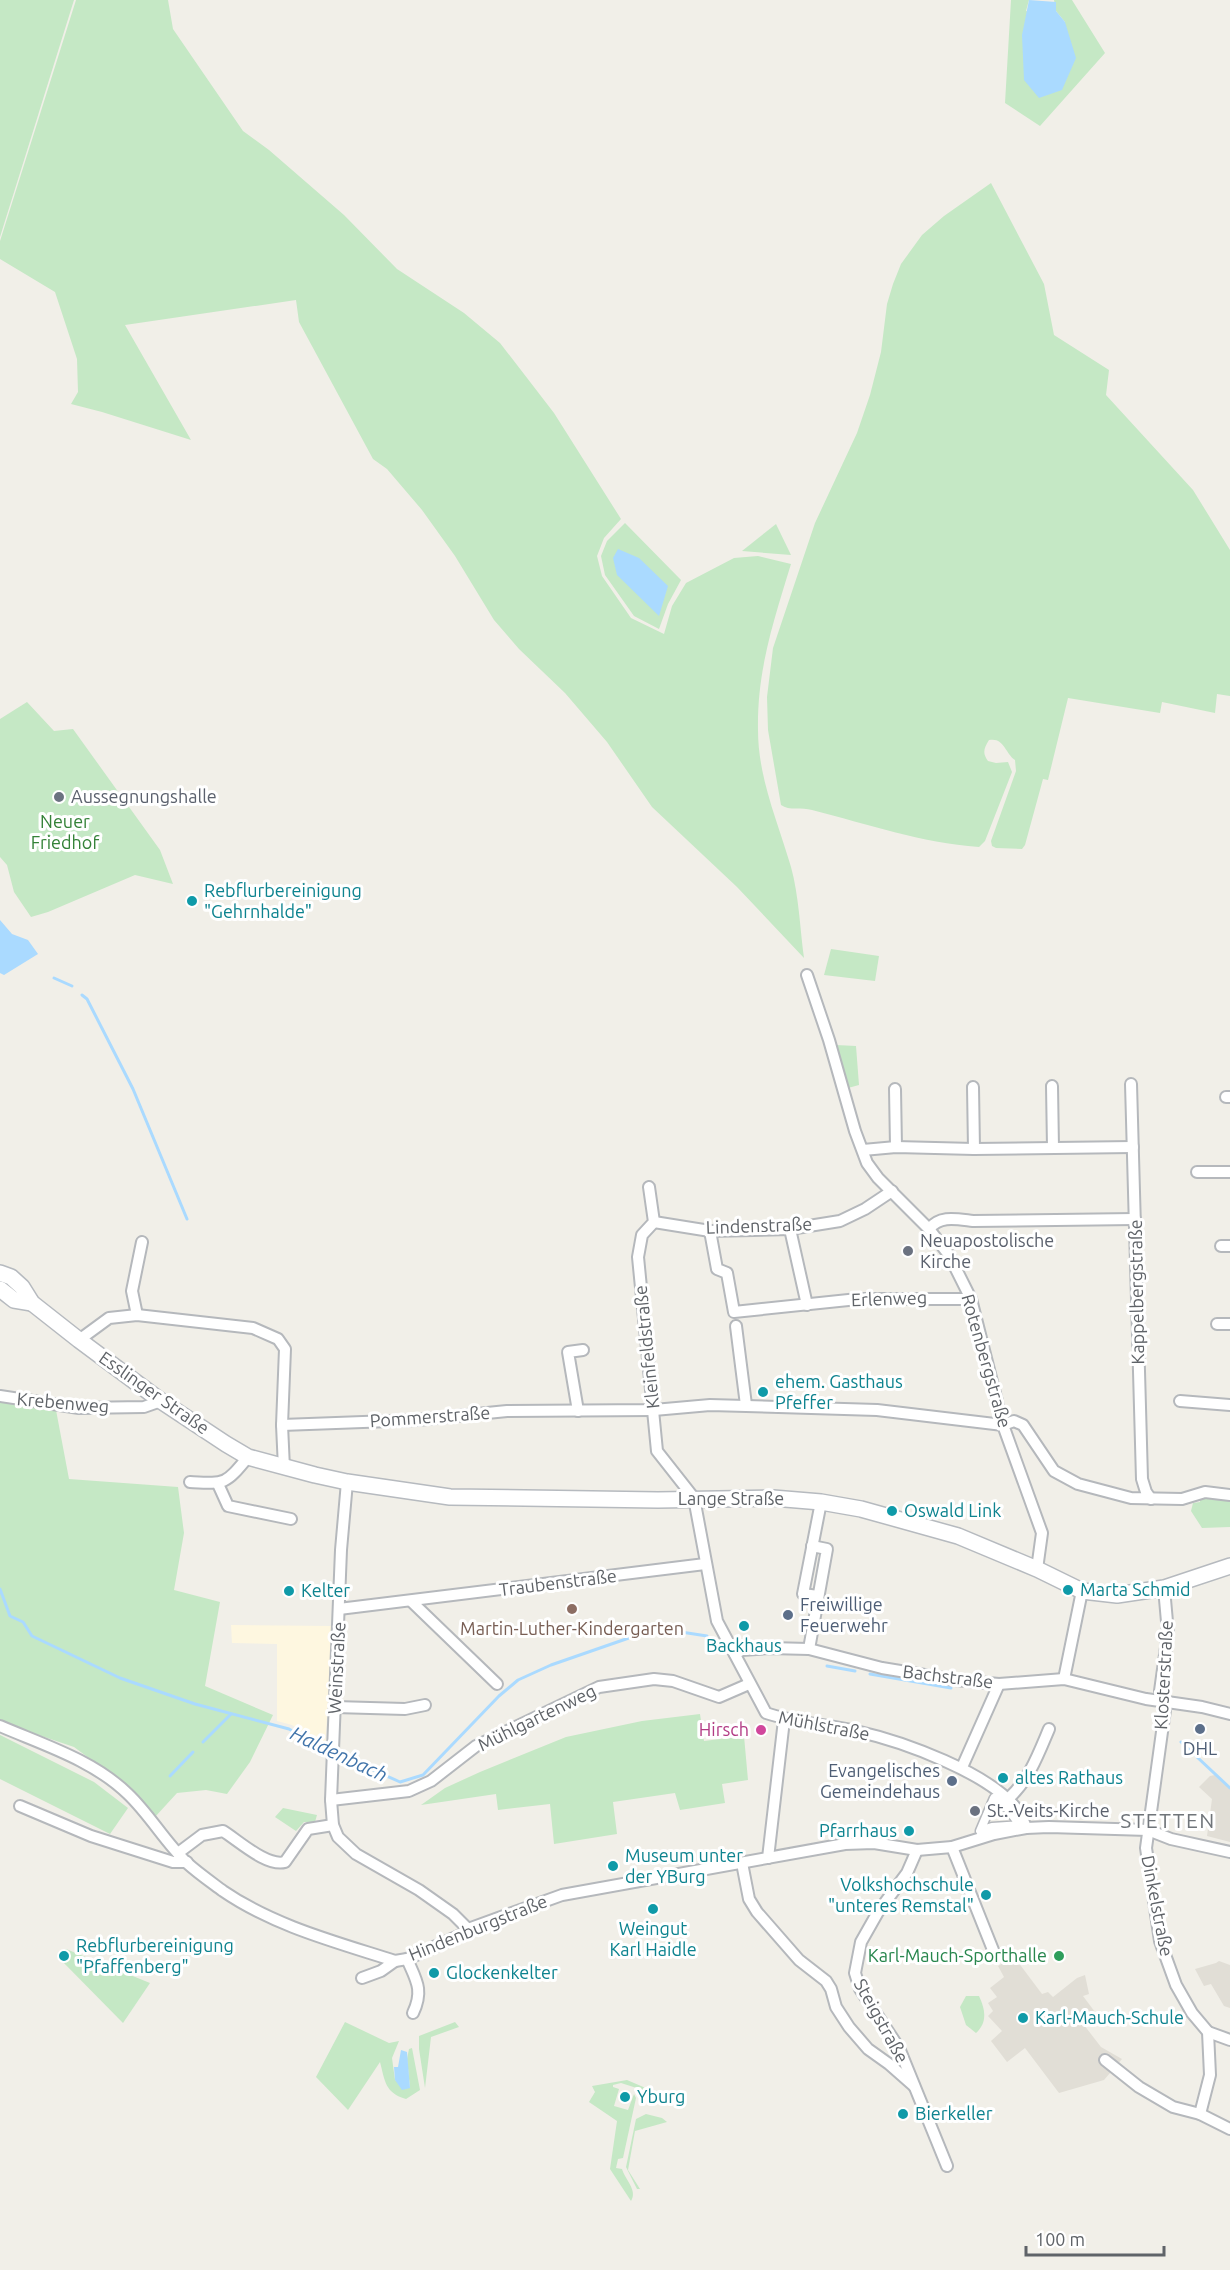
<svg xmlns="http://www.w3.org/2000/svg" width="1230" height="2270" viewBox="0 0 1230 2270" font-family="Ubuntu,sans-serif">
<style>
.commercial{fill:#fef7e0}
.education{fill:#e1ded6}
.green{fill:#c5e8c5}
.water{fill:#aadaff}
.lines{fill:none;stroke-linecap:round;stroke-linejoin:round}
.stream{stroke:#aadaff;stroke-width:3}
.pedestrian-casing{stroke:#b5b8bc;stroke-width:11}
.minor-casing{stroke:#b5b8bc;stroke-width:14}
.secondary-casing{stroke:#b6babf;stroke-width:18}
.pedestrian{stroke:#fff;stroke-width:8}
.minor{stroke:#fff;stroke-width:10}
.secondary{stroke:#fff;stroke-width:15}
.worship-dot{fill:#6b7280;stroke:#fff;stroke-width:2}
.culture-dot{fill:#0f9aa8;stroke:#fff;stroke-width:2}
.education-dot{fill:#8d6e63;stroke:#fff;stroke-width:2}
.service-dot{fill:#5c6f8a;stroke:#fff;stroke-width:2}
.hotel-dot{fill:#d1479c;stroke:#fff;stroke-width:2}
.leisure-dot{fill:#2e9e5b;stroke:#fff;stroke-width:2}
.labels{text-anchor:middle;stroke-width:6;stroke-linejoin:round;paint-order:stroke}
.worship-label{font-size:18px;fill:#5b616d;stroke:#fff;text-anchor:start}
.park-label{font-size:18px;fill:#348238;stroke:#fff}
.culture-label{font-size:18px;fill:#0d838f;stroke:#fff;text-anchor:start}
.street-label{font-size:18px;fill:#5f6368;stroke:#fff}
.service-label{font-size:18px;fill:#4e5e75;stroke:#fff;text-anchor:start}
.education-label{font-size:18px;fill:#785e54;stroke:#fff}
.hotel-label{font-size:18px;fill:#b23c85;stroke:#fff;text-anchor:end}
.leisure-label{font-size:18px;fill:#27864d;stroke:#fff;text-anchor:end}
.water-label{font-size:20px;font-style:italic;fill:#4174aa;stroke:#fff}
.quarter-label{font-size:21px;letter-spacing:1.5px;fill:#70757a;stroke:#fff}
</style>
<rect width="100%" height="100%" fill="#f1efe8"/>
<polygon class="commercial" points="231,1625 333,1626 325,1747 292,1725 277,1721 277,1644 232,1643"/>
<g class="education">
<polygon points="1215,1775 1230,1789 1230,1842 1207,1836 1212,1799 1199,1787 1210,1776"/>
<polygon points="1008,1960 1018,1962 1042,1994 1048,1992 1053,1997 1077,1978 1085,1975 1089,1994 1083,1996 1095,2012 1084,2025 1101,2047 1122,2059 1104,2080 1059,2093 1025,2048 1007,2062 991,2041 1002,2031 988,2016 993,2011 988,2003 997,1997 990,1988 1004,1977 998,1966"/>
<polygon points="1219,1961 1230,1965 1230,2008 1224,2006 1211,1984 1204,1986 1195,1969 1216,1963"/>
</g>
<g class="green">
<polygon points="0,0 74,0 0,237"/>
<path d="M 76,0 L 168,0 L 173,29 L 243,131 L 269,150 L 344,215 L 397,269 L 464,313 L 500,343 L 554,413 L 621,519 L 604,538 L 597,556 L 602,576 L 631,618 L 664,634 L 672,606 L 686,583 L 734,558 L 758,556 L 791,564 C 774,620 757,669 758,730 C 758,778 778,822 791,867 C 799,896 800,929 804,958 L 737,887 L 652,807 L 607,742 L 565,693 L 519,649 L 494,620 L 455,556 L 422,510 L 387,469 L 373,459 L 299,322 L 296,300 L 125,325 L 191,440 L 102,412 L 71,404 L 78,392 L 77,359 L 55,292 L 0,259 L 0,241 Z"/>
<polygon points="1011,0 1029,0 1026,11 1065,22 1056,11 1054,0 1072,0 1105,53 1040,126 1005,103"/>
<path d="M 991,183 L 1044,284 L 1054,335 L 1109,370 L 1106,395 L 1193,490 L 1230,550 L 1230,696 L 1217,694 L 1215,713 L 1162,702 L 1160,713 L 1068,698 L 1048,780 L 1043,779 L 1025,845 L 1022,849 L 996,848 L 992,846 L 991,841 L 1016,771 L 1015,760 C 1005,753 1004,737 989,740 C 984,748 982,753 988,761 L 996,763 L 1008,762 L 1012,772 L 985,841 L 979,847 C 921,843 868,824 812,810 C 802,807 789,811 781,805 L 768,730 L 767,697 L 773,648 L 815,523 L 857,433 L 870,395 L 881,352 L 887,304 L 893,284 L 901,264 L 922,235 L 944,216 Z"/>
<polygon points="625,523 681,580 668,604 659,629 634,616 605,575 601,556 607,541"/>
<polygon points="776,524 791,555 742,551"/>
<polygon points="27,702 54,731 73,729 160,850 173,884 135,875 48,912 31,917 14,892 7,865 0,857 0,719"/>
<polygon points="831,949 879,956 875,981 824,975"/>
<polygon points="836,1045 856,1046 859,1085 848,1088"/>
<polygon points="0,1402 56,1410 69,1479 178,1487 184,1533 174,1590 220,1602 205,1686 273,1715 250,1762 227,1794 206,1790 177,1793 155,1817 124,1784 74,1747 0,1722"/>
<polygon points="1217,1497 1230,1499 1230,1527 1202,1528 1191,1511 1193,1503 1200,1502 1200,1498"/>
<polygon points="700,1714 704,1741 744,1736 748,1780 722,1784 725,1803 680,1810 675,1793 613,1802 617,1834 554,1844 550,1804 498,1810 496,1794 421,1805 445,1788 480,1772 566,1737 642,1721"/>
<polygon points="0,1735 94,1782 128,1808 110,1834 0,1779"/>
<polygon points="283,1808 317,1815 315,1822 304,1822 296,1831 275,1817"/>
<polygon points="66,1949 150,1983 123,2023 59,1958 58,1952"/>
<path d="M 966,1996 L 979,1996 C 985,2009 988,2022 976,2033 L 966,2025 L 960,2007 Z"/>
<path d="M 345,2022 L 389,2043 L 399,2041 L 392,2058 L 395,2080 L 410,2088 L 407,2059 L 409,2049 L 412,2048 L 420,2090 L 406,2099 C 385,2093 385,2081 380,2062 L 348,2110 L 316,2077 Z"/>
<polygon points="455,2022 459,2027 431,2037 425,2088 419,2049 419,2036"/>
<path d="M 627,2080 L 648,2089 L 646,2091 L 621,2083 L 613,2085 L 613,2087 L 619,2089 L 614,2106 L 628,2110 L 634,2094 L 636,2098 L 623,2158 L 618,2159 L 616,2168 L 622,2169 C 625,2180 638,2190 631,2201 L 610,2169 L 617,2121 L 589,2102 L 595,2092 L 592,2086 Z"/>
<polygon points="646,2114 662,2118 667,2122 635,2131 628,2170 640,2189 637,2189 626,2167 636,2119"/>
</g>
<g class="water">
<polygon points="1029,0 1056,2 1056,11 1065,22 1076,58 1062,90 1039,98 1024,80 1022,35"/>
<polygon points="618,549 639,558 668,586 659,616 617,575 613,558"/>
<polygon points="0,920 12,934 28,940 38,954 4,975 0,973"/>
<polygon points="401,2050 407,2052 410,2088 402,2090 395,2080 394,2067 398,2067"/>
</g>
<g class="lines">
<g class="stream">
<polyline points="54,978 72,986"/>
<polyline points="82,995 87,999 133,1089 187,1219"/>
<polyline points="0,1589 10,1616 23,1622 32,1636 120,1678 195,1704 289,1729 326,1751 340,1755 400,1782 423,1775 499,1696 518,1680 551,1665 649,1631 668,1630 707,1636"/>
<polyline points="827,1666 855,1671"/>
<polyline points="870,1674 951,1688"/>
<polyline points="203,1742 231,1714"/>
<polyline points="1181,1742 1230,1788"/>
<polyline points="170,1776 193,1752"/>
</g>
<g class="pedestrian-casing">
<polygon id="pedestrian" points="994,1798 1008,1809 1020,1825 992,1827 980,1831"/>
</g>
<g class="minor-casing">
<g id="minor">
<polyline points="807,975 829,1040 855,1131 867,1163 878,1178 929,1229 949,1255 971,1299 1003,1425 1042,1533 1037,1569"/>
<polyline points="1131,1084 1142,1479 1146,1492 1151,1499"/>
<polyline points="1052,1086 1053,1148"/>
<polyline points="973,1087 974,1149"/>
<polyline points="895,1089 896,1147"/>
<polyline points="1226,1097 1230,1097"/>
<polyline points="863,1150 896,1147 974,1149 1133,1147"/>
<polyline points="1197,1172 1230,1172"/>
<path d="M 649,1187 L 654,1222 L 642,1235 L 638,1257 L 657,1451 L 694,1498 L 717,1621 L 766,1713 C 795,1723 826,1724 856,1731 C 901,1741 992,1773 1019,1812 C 1022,1816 1024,1823 1026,1828"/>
<polyline points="654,1222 710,1231 790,1229 840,1221 865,1209 892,1191"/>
<polyline points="790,1229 807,1305"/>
<path d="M 929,1229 C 940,1215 956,1219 973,1221 L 1135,1219"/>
<polyline points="710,1231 717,1269 727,1273 734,1312 858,1299 971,1299"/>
<polyline points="1221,1246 1230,1246"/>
<polyline points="137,1315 132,1291 142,1242"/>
<polyline points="1217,1324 1230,1324"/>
<polyline points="736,1326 746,1405"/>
<polyline points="79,1340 109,1318 137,1315 253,1328 278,1339 285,1349 282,1425 284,1468"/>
<polyline points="0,1396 79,1408 144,1407 161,1401"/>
<polyline points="1180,1401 1230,1405"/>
<polyline points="578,1411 568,1352 583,1350"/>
<polyline points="282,1425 417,1420 507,1411 654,1410 710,1405 877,1410 1003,1425 1014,1421 1023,1425 1054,1471 1078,1484 1131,1498 1182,1499 1205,1492 1230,1495"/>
<path d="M 190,1482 C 225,1484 225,1485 248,1457"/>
<polyline points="347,1482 341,1550 331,1800 333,1825 338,1837 356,1854 419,1890 453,1914 468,1929"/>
<polyline points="218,1484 228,1506 291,1519"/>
<polyline points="1164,1588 1168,1633 1160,1691 1165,1710 1146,1848 1160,1941 1176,1985 1192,2013 1208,2032 1210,2075 1200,2114"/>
<polyline points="818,1596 803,1594 821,1502"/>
<polyline points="412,1602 497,1684"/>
<polyline points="339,1609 705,1564"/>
<polyline points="809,1649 827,1549 812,1546"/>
<polyline points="735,1654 742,1650 769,1648 809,1649 882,1668 955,1680 999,1684 1064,1679 1146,1699 1202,1707 1230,1714"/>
<polyline points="1064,1679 1082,1591"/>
<polyline points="335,1707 405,1709 425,1705"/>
<path d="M 0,1726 C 44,1745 93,1760 128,1794 C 150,1815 165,1842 187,1863 C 198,1873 211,1882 223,1891 C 274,1926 336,1942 395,1961 L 407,1959 L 461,1935 L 468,1929 L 562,1895 L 845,1844 L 874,1843 L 917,1850 L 952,1847 L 994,1834 L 1026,1828 L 1049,1827 L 1148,1830 L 1171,1839 L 1230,1852"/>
<polyline points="963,1765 999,1684"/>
<path d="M 1008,1799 C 1029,1780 1038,1755 1049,1729"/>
<polyline points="331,1800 409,1791 431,1781 476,1746 599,1687 654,1679 673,1681 719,1697 749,1684"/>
<polyline points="20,1806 91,1836 173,1862 187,1862"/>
<polyline points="952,1847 995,1955"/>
<polyline points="917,1850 907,1873 878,1912 861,1942 855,1973 860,1989 899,2048 947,2166"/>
<path d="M 178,1853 L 202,1835 L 223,1831 C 239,1841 267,1867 285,1862 L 308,1829 L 333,1825"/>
<polyline points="768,1858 784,1720"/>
<polyline points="742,1863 749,1899 757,1912 799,1960 826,1981 831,1989 836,2007 849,2027 868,2049 889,2064 914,2086"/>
<path d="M 407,1959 C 416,1980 424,1990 413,2013"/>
<polyline points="362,1978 381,1971 395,1961"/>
<polyline points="1208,2032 1230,2040"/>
<polyline points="1105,2060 1139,2087 1173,2107 1200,2114 1230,2129"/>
</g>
</g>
<g class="secondary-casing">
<g id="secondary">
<polyline points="0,1273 11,1277 22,1287 32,1303 79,1340 161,1401 226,1444 248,1457 315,1475 347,1482 450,1497 658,1500 773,1498 821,1502 861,1509 958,1536 1037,1569 1082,1591 1117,1595 1164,1588 1230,1566"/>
<polyline points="0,1289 14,1300 32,1303"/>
</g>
</g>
<use href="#pedestrian" class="pedestrian"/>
<use href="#minor" class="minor"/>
<use href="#secondary" class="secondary"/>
</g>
<g class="worship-dot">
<circle cx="59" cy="797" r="6"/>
<circle cx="908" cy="1251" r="6"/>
<circle cx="975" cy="1811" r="6"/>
</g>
<g class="culture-dot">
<circle cx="192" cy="901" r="6"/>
<circle cx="763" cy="1392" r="6"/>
<circle cx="892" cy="1511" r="6"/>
<circle cx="1068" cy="1590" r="6"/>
<circle cx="289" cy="1591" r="6"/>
<circle cx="744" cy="1626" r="6"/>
<circle cx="1003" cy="1778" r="6"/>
<circle cx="909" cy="1831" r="6"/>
<circle cx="613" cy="1866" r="6"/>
<circle cx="986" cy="1895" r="6"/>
<circle cx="653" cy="1909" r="6"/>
<circle cx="64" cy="1956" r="6"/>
<circle cx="434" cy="1973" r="6"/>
<circle cx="1023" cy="2018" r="6"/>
<circle cx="625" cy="2097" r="6"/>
<circle cx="903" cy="2114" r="6"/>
</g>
<circle class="education-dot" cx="572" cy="1609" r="6"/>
<g class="service-dot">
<circle cx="788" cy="1615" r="6"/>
<circle cx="1200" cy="1729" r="6"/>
<circle cx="952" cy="1781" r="6"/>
</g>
<circle class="hotel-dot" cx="761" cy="1730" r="6"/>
<circle class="leisure-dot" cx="1059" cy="1956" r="6"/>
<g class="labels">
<g class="worship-label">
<text x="71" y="803">Aussegnungshalle</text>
<text x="920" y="1247">Neuapostolische<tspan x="920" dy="21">Kirche</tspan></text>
<text x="987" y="1817">St.-Veits-Kirche</text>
</g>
<g class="park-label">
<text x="65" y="828">Neuer<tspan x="65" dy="21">Friedhof</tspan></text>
</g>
<g class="culture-label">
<text x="204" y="897">Rebflurbereinigung<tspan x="204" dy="21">"Gehrnhalde"</tspan></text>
<text x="775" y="1388">ehem. Gasthaus<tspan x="775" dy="21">Pfeffer</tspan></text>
<text x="904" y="1517">Oswald Link</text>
<text x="1080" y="1596">Marta Schmid</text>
<text x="301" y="1597">Kelter</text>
<text x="744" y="1652" text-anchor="middle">Backhaus</text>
<text x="1015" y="1784">altes Rathaus</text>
<text x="897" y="1837" text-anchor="end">Pfarrhaus</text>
<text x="625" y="1862">Museum unter<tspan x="625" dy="21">der YBurg</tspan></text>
<text x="974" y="1891" text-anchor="end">Volkshochschule<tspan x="974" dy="21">"unteres Remstal"</tspan></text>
<text x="653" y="1935" text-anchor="middle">Weingut<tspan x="653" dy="21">Karl Haidle</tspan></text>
<text x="76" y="1952">Rebflurbereinigung<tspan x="76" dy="21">"Pfaffenberg"</tspan></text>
<text x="446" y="1979">Glockenkelter</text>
<text x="1035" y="2024">Karl-Mauch-Schule</text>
<text x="637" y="2103">Yburg</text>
<text x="915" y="2120">Bierkeller</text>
</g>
<g class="street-label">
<text transform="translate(759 1226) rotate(-2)" y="6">Lindenstraße</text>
<text transform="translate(1137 1292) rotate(-91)" y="6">Kappelbergstraße</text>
<text transform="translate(889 1299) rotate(-2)" y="6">Erlenweg</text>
<text transform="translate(647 1347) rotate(-96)" y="6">Kleinfeldstraße</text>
<text transform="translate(986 1361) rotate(74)" y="6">Rotenbergstraße</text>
<text transform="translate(154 1393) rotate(35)" y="6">Esslinger Straße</text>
<text transform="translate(63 1403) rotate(5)" y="6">Krebenweg</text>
<text transform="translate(430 1417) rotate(-4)" y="6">Pommerstraße</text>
<text x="731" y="1505">Lange Straße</text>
<text transform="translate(558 1583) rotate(-7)" y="6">Traubenstraße</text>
<text transform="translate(337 1668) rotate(-87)" y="6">Weinstraße</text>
<text transform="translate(1164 1675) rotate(-87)" y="6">Klosterstraße</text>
<text transform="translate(948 1677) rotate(7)" y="6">Bachstraße</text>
<text transform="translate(537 1718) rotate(-26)" y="6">Mühlgartenweg</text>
<text transform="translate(824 1726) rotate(11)" y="6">Mühlstraße</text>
<text transform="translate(1157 1906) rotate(79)" y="6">Dinkelstraße</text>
<text transform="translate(478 1928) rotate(-22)" y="6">Hindenburgstraße</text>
<text transform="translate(881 2021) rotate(61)" y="6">Steigstraße</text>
</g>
<g class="service-label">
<text x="800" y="1611">Freiwillige<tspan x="800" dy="21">Feuerwehr</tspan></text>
<text x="1200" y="1755" text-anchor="middle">DHL</text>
<text x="940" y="1777" text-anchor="end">Evangelisches<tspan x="940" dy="21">Gemeindehaus</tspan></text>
</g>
<g class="education-label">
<text x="572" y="1635">Martin-Luther-Kindergarten</text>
</g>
<g class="hotel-label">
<text x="749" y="1736">Hirsch</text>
</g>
<g class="leisure-label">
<text x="1047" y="1962">Karl-Mauch-Sporthalle</text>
</g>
<g class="water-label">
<text transform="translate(339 1754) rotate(25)" y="7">Haldenbach</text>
</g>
<g class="quarter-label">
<text x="1168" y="1828">STETTEN</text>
</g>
</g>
<path d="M1026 2246v9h138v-9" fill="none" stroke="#5f6368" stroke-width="3"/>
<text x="1035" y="2246" font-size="18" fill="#5f6368" stroke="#ffffff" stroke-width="4.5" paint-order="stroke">100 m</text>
</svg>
